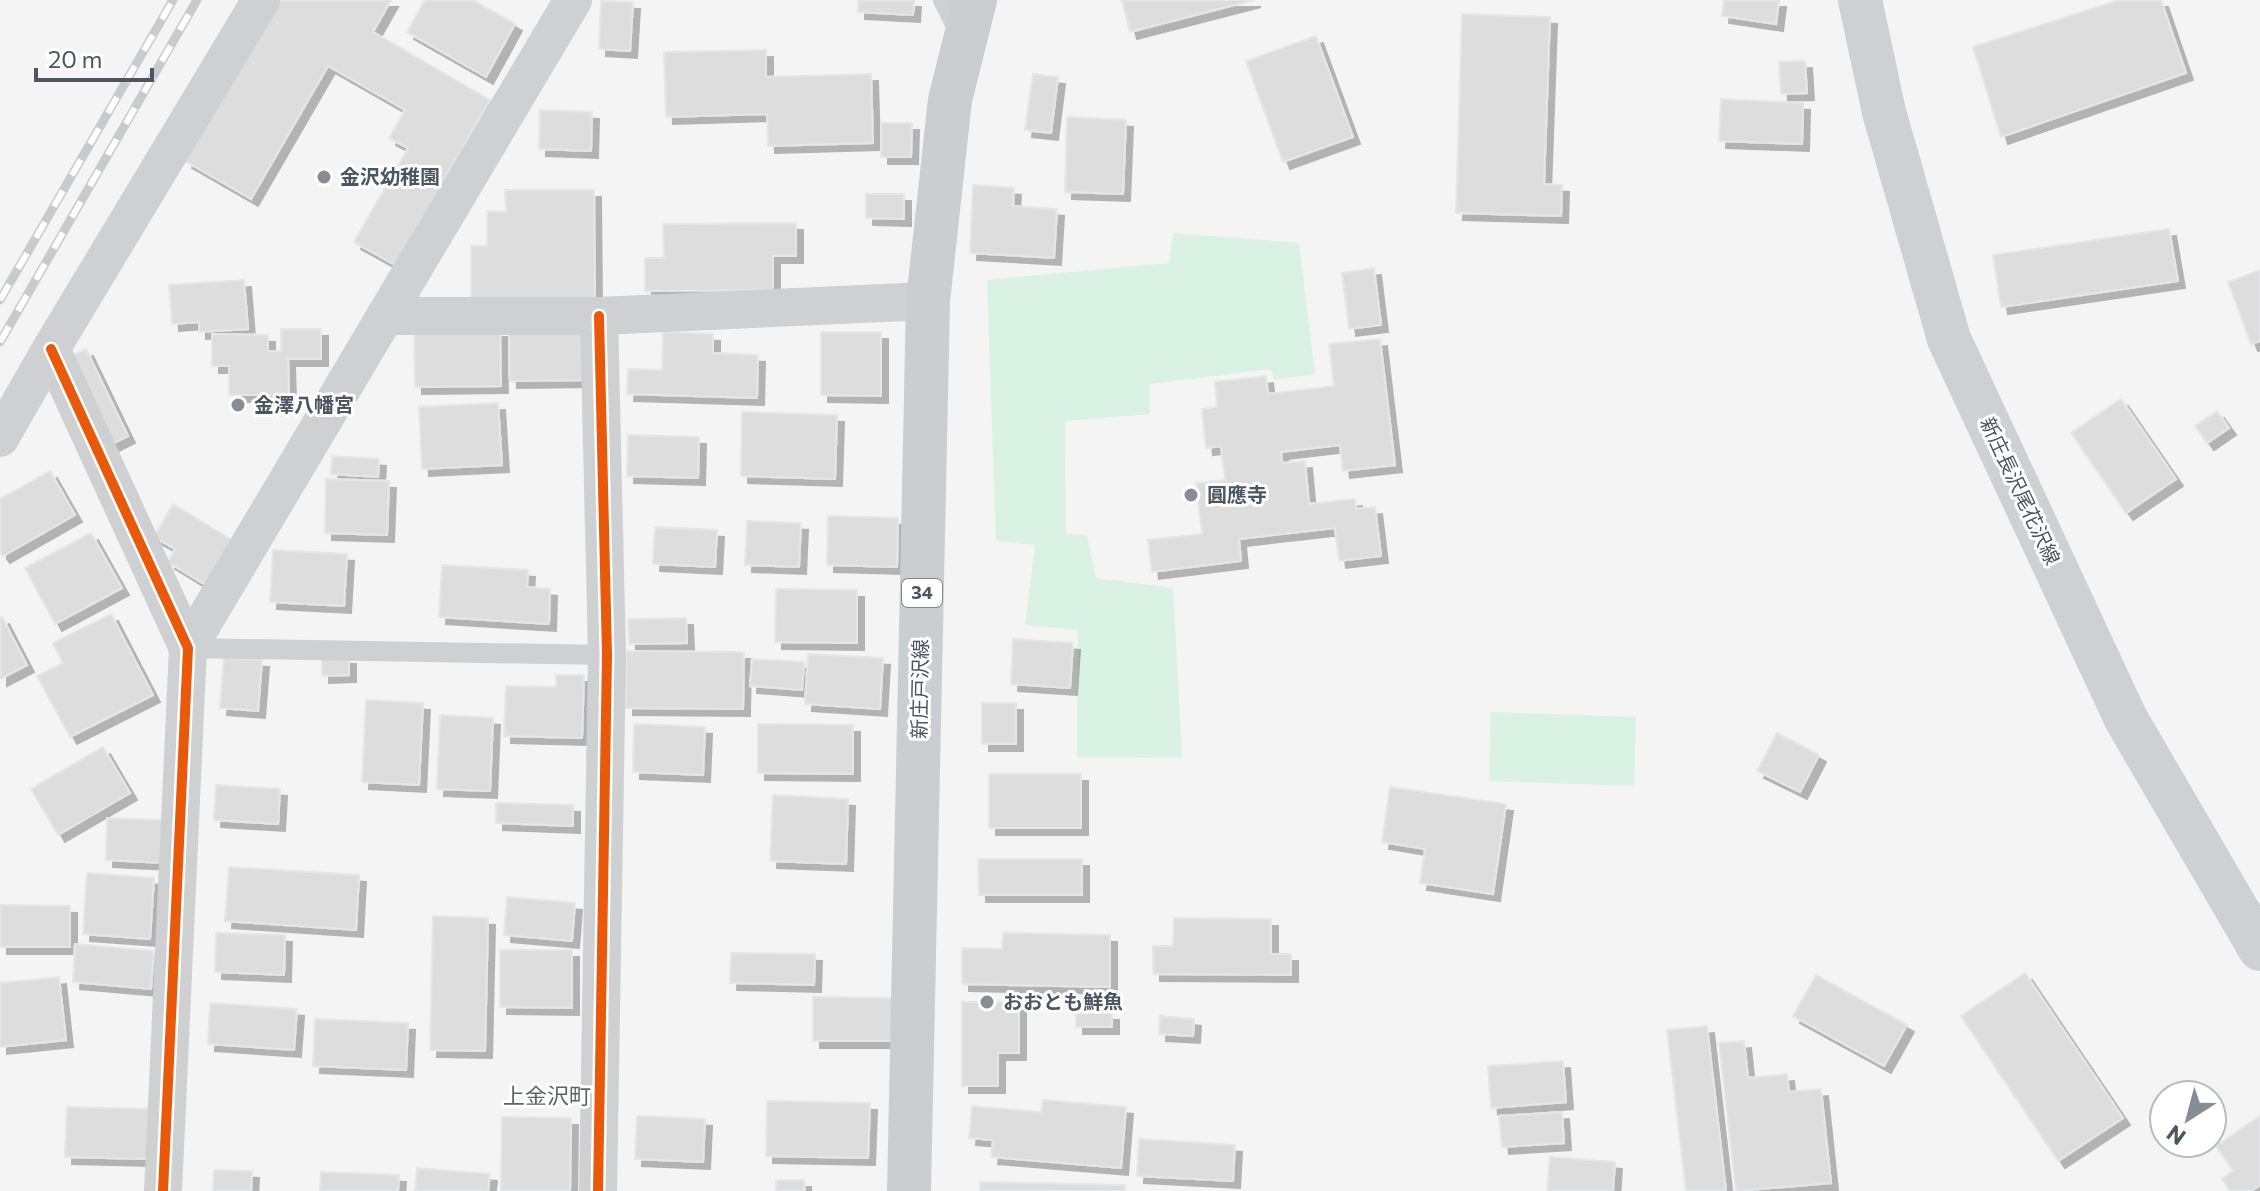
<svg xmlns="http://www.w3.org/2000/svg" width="2260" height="1191" viewBox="0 0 2260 1191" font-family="Commissioner,'Noto Sans JP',sans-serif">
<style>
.green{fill:#d9f2e3}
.building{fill:#ddddde;stroke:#e5e6e7;stroke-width:2;filter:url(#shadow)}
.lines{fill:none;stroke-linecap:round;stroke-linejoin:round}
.lane{stroke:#ced0d2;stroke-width:20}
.street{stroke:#ced0d2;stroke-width:38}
.secondary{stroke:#ced0d4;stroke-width:44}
.primary{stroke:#caced1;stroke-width:44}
.rail-casing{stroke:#c9cacc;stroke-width:9}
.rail{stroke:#fff;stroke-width:6;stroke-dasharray:18;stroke-linecap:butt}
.cycleway-casing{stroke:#fff;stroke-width:15}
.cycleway{stroke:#e8590c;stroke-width:10}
.poi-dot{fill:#868d94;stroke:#fff;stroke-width:3}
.labels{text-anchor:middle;stroke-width:6;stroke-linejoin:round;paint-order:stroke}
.shield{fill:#fff;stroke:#808990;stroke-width:2}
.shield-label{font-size:18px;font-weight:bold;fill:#4a5661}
.poi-label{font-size:20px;font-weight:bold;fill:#4a5661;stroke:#fff;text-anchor:start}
.street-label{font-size:20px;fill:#4a5661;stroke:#fff}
.neighbourhood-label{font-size:22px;fill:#5f6368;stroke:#fff}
</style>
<defs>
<filter id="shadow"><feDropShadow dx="7" dy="7" stdDeviation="0" flood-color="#0004"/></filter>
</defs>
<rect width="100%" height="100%" fill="#f4f4f4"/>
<g class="green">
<polygon points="1173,233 1299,243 1315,374 1274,380 1271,369 1149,384 1150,414 1065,421 1066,534 1087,535 1096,578 1173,588 1182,758 1077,757 1078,630 1025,625 1035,545 996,541 987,280 1169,263"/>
<polygon points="1491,712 1636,717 1634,786 1489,781"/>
</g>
<g class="building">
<polygon points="277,0 391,0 373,32 490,100 395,265 354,242 408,148 389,138 405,110 328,66 251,199 185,161"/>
<polygon points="425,0 473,0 515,24 486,77 407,32"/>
<polygon points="858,0 914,0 913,15 858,12"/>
<polygon points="1122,0 1254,0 1130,32"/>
<polygon points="1724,0 1779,0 1776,24 1722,16"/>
<polygon points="2119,0 2161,0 2186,73 2001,137 1973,47"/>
<polygon points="601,1 633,2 630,51 599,49"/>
<polygon points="1462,14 1550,17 1544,184 1562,185 1561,216 1456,213"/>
<polygon points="1316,36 1353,137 1283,162 1246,61"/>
<polygon points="766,50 766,77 871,74 873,143 768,146 767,114 666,117 664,52"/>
<polygon points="1805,61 1807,93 1781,94 1779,62"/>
<polygon points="1033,74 1058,77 1051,133 1025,130"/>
<polygon points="1721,99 1803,103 1802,144 1719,141"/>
<polygon points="540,110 592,112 591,151 539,149"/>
<polygon points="1067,117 1126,120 1123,194 1065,192"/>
<polygon points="881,123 912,123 911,157 881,157"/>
<polygon points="973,185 1014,188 1013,206 1057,209 1054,258 970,253"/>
<polygon points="505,190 594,190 595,303 471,304 471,246 487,246 487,211 506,212"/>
<polygon points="866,194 904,194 904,219 866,218"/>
<polygon points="796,223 796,256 773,256 773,290 645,291 645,258 664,258 663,224"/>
<polygon points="2169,229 2178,281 2001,307 1993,255"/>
<polygon points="1374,268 1381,325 1349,329 1342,273"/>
<polygon points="2260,270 2260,341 2251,344 2228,282"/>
<polygon points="244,280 248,329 199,332 199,322 172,324 169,285"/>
<polygon points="584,326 585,380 510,381 509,327"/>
<polygon points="281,329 321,329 321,359 288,359 289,395 229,395 229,366 212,366 212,334 268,335 268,351 281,351"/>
<polygon points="500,330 501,386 415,387 414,332"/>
<polygon points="663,332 713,334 713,353 758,355 757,398 627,394 628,369 662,370"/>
<polygon points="821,332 881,332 881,396 821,395"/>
<polygon points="1380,339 1395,465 1343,471 1340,445 1281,452 1282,463 1305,461 1309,504 1355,499 1356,509 1375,507 1381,556 1339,561 1335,528 1239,539 1241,561 1152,572 1148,540 1202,534 1196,483 1225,480 1221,446 1206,448 1202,409 1217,407 1215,382 1266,376 1268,394 1334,386 1329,344"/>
<polygon points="86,349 128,436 112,444 71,356"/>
<polygon points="2121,399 2176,479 2126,513 2071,433"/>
<polygon points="498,403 502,465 422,469 419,407"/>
<polygon points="2217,411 2229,428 2207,443 2195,426"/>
<polygon points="742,412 837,415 835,479 741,476"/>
<polygon points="628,435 699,437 698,478 627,476"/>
<polygon points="332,456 379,459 378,477 331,474"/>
<polygon points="50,471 75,515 3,556 0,552 0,499"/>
<polygon points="326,479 389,481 387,535 325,533"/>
<polygon points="173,504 232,540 206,585 168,562 175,549 154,537"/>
<polygon points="828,516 898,518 897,567 827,565"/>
<polygon points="747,521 801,523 799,567 745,565"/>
<polygon points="655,527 717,530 715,567 653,564"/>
<polygon points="91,533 122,588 55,624 25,568"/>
<polygon points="273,550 347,554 344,606 270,602"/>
<polygon points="442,565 528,570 527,587 550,589 549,624 439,617"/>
<polygon points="776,589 857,590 857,643 775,642"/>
<polygon points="111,614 153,695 70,737 37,676 63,663 53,643"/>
<polygon points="2,617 27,665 0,679 0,618"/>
<polygon points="686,618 687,643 629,644 628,619"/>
<polygon points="1013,639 1073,643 1070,688 1011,684"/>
<polygon points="626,651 744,652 743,709 626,708"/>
<polygon points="808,654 883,658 880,709 805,704"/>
<polygon points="322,657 349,657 349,675 322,676"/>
<polygon points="224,658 262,660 258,711 220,708"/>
<polygon points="752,659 804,662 802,690 750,686"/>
<polygon points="556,675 584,675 582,738 504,736 506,686 556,687"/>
<polygon points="366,700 423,703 419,785 362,782"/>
<rect x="982" y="703" width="34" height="41"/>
<polygon points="440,715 493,718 490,791 437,789"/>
<polygon points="634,724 705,727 703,775 633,772"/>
<polygon points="758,724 853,725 853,774 758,773"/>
<polygon points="1777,733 1819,755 1800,792 1757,771"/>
<polygon points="103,747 130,793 58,835 31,789"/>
<rect x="989" y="774" width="92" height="54"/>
<polygon points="216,785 280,789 278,824 214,820"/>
<polygon points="1390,787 1506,804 1493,894 1420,883 1425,849 1382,842"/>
<polygon points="773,795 848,799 846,864 770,861"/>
<polygon points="496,803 573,805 573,826 496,823"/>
<polygon points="107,818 167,820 164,863 106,860"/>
<polygon points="978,859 1082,859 1082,895 979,895"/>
<polygon points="229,867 359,875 356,930 225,921"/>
<polygon points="87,873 154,878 150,939 83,934"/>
<polygon points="507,897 575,903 572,941 504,935"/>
<polygon points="0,905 70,906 70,947 0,947"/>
<polygon points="433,916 488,918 485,1051 430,1050"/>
<polygon points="1174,918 1271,919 1271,954 1291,954 1291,975 1153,974 1153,946 1173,946"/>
<polygon points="216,933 285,935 284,975 215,972"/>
<polygon points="1003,933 1110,935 1110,987 962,984 962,948 1002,949"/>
<polygon points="75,944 154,951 151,989 73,982"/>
<polygon points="500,950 572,950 572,1008 500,1007"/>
<polygon points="731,953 815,954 814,985 730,983"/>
<polygon points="2025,973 2123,1118 2058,1161 1961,1016"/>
<polygon points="1816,975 1907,1025 1884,1066 1793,1016"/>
<polygon points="59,977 66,1040 0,1047 0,983"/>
<polygon points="813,997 892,998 892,1041 813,1041"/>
<polygon points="962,1002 1019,1002 1019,1053 998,1053 998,1086 962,1086"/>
<polygon points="210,1003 297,1009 294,1050 208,1044"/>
<rect x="1076" y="1013" width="36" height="14"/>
<polygon points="1160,1016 1194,1019 1193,1036 1159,1034"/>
<polygon points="315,1019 408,1023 406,1070 313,1066"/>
<polygon points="1707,1026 1726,1191 1686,1191 1667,1030"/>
<polygon points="1744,1041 1748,1078 1787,1074 1789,1092 1821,1089 1831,1183 1736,1191 1719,1043"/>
<polygon points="1563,1061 1566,1102 1491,1108 1488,1066"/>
<polygon points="1043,1100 1126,1107 1121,1168 991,1157 993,1140 969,1138 972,1106 1041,1112"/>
<polygon points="767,1101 870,1103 868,1158 766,1156"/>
<polygon points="67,1107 148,1109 147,1159 65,1157"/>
<polygon points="1562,1112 1564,1143 1502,1147 1499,1116"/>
<polygon points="637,1116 705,1119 703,1162 635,1159"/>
<polygon points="2260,1116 2260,1185 2251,1191 2230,1191 2222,1179 2233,1171 2216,1146"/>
<polygon points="502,1117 571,1118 570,1191 501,1191"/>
<polygon points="1139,1139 1235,1145 1233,1181 1137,1176"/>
<polygon points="1550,1157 1615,1162 1613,1191 1547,1191"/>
<polygon points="417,1168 490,1174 488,1191 415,1191"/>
<polygon points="214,1170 252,1171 251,1191 213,1191"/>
<polygon points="321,1172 399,1175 398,1191 320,1191"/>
<polygon points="776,1180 804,1180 805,1191 776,1191"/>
<polygon points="980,1182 1125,1185 1124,1191 980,1191"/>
</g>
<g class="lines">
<g class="lane">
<polyline points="943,0 961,36"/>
<polyline points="188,648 607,655"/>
</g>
<g class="street">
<polyline points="385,316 599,316 928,301"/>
<polyline points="51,349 188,648 163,1191"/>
<polyline points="0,438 51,349 261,0"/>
<polyline points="188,648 573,0"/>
<polyline points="598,1191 607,655 599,316"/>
</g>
<polyline class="secondary" points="1860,0 1884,112 1949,339 2126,719 2260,949"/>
<polyline class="primary" points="909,1191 928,301 950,100 975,0"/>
<g class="rail-casing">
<g id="rail">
<polyline points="0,300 173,0"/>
<polyline points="0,342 197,0"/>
</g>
</g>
<use href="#rail" class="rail"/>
<g class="cycleway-casing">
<g id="cycleway">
<polyline points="51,349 188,648 163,1191"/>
<polyline points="598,1191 607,655 599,316"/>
</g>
</g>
<use href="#cycleway" class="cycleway"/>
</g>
<g class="poi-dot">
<circle cx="324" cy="177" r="8"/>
<circle cx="238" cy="405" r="8"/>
<circle cx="1191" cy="495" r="8"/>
<circle cx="987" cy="1002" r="8"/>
</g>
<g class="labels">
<rect class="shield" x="902" y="579" width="40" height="28" rx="6"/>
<g class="shield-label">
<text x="922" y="599">34</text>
</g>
<g class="poi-label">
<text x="340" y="184">金沢幼稚園</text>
<text x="254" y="412">金澤八幡宮</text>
<text x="1207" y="502">圓應寺</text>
<text x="1003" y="1009">おおとも鮮魚</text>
</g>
<g class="street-label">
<text transform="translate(2020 491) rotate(65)" y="7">新庄長沢尾花沢線</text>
<text transform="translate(920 689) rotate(-89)" y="7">新庄戸沢線</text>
</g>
<g class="neighbourhood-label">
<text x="547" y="1104">上金沢町</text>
</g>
</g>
<g transform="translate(2188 1119) rotate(216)"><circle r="38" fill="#ffffff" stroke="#b7bbc0" stroke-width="2"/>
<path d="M0-6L14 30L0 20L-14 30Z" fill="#868d94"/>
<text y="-12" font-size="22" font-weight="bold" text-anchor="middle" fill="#4a5661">N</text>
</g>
<path d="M36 68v12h116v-12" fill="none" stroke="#4a5661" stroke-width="4"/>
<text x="48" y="68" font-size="24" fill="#4a5661" stroke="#ffffff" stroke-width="6" paint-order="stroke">20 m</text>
</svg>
